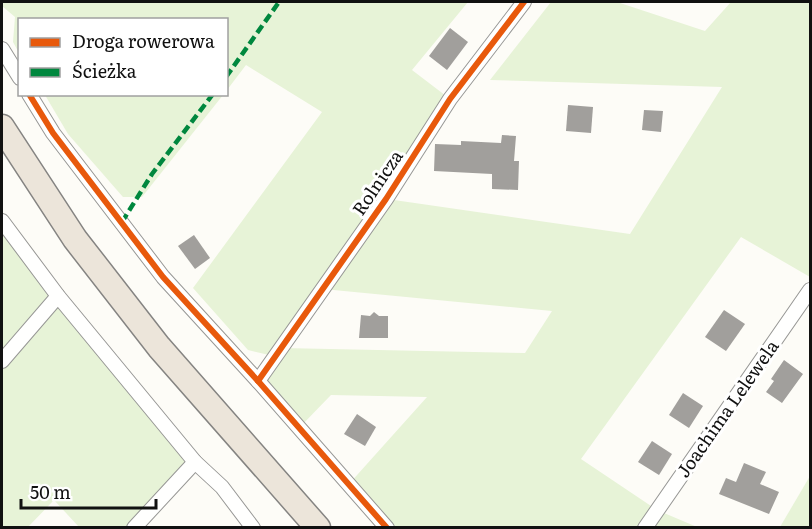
<svg xmlns="http://www.w3.org/2000/svg" width="812" height="529" viewBox="0 0 812 529" font-family="Literata,serif">
<style>
.green{fill:#e7f3d7;fill-rule:evenodd}
.building{fill:#a19f9c}
.lines{fill:none;stroke-linecap:round;stroke-linejoin:round}
.minor-casing{stroke:#979795;stroke-width:16}
.trunk-casing{stroke:#858482;stroke-width:27}
.minor{stroke:#fffffe;stroke-width:14}
.trunk{stroke:#ece5da;stroke-width:24}
.quiet{stroke:#00873e;stroke-width:4.5;stroke-dasharray:9 4.5;stroke-linecap:butt}
.cycleway-casing{stroke:#fff;stroke-width:10}
.cycleway{stroke:#e8590c;stroke-width:6}
.labels{text-anchor:middle;stroke-width:6;stroke-linejoin:round;paint-order:stroke}
.street-label{font-size:18px;fill:#111;stroke:#fff}
</style>
<rect width="100%" height="100%" fill="#fdfcf7"/>
<g class="green">
<path d="M 2,2 L 468,2 L 412,70 L 450,99 L 387,199 L 630,234 L 722,87 L 490,80 L 551,2 L 617,2 L 705,31 L 731,2 L 810,2 L 810,277 L 741,237 L 581,459 L 657,510 L 697,527 L 387,527 L 349,484 L 427,397 L 331,395 L 299,428 L 258,381 L 269,355 L 248,350 L 193,288 L 322,112 L 246,65 L 227,90 L 226,20 L 20,20 L 19,53 L 13,42 L 15,17 L 2,6 ZM 323,289 L 552,311 L 525,353 L 282,348 Z"/>
<polygon points="45,95 223,95 142,197 123,197 68,134"/>
<polygon points="2,221 195,462 134,527 79,527 54,500 28,527 2,527"/>
<polygon points="810,476 810,527 780,527"/>
</g>
<g class="building">
<polygon points="450,28 468,42 447,70 429,56"/>
<polygon points="568,105 593,107 591,133 566,131"/>
<polygon points="644,110 663,111 661,132 642,130"/>
<polygon points="502,135 516,136 514,161 519,161 518,190 492,189 492,174 434,171 435,144 461,145 461,141 501,143"/>
<polygon points="194,235 210,258 195,269 178,246"/>
<polygon points="724,310 745,324 726,351 705,337"/>
<polygon points="374,312 379,316 388,316 388,338 359,338 361,315 370,316"/>
<polygon points="784,360 803,374 782,403 766,392 774,381 771,379"/>
<polygon points="683,393 703,406 689,428 669,415"/>
<polygon points="357,414 376,427 365,446 344,434"/>
<polygon points="652,441 672,454 659,475 638,462"/>
<polygon points="744,463 766,472 760,484 779,492 769,514 719,494 726,478 736,482"/>
</g>
<g class="lines">
<g class="minor-casing">
<g id="minor">
<polyline points="2,49 20,78"/>
<polyline points="29,94 53,133 163,277 258,381 387,528"/>
<polyline points="2,221 58,296 195,462 222,487 253,528"/>
<polyline points="2,361 58,296"/>
<polyline points="258,381 386,199 450,99 524,2"/>
<polyline points="134,528 195,462"/>
<polyline points="645,528 810,290"/>
</g>
</g>
<g class="trunk-casing">
<polyline id="trunk" points="2,127 75,239 159,347 318,528"/>
</g>
<use href="#minor" class="minor"/>
<use href="#trunk" class="trunk"/>
<g class="quiet">
<polyline points="226,77 279,2"/>
<polyline points="122,222 152,174 213,94"/>
</g>
<g class="cycleway-casing">
<g id="cycleway">
<polyline points="29,94 53,133 163,277 258,381 387,528"/>
<polyline points="258,381 386,199 450,99 524,2"/>
</g>
</g>
<use href="#cycleway" class="cycleway"/>
</g>
<g class="labels">
<g class="street-label">
<text transform="translate(378 183) rotate(-56)" y="6">Rolnicza</text>
<text transform="translate(728 409) rotate(-55)" y="6">Joachima Lelewela</text>
</g>
</g>
<rect width="812" height="529" fill="none" stroke="#111111" stroke-width="6"/>
<rect x="18" y="18" width="210" height="78" fill="#ffffff" stroke="#a0a0a0" stroke-width="1.5"/>
<rect x="30" y="38" width="30" height="9" fill="#e8590c" stroke="#a0a0a0" stroke-width="1.5"/>
<text x="72" y="48" font-size="18" fill="#111111">Droga rowerowa</text>
<rect x="30" y="68" width="30" height="9" fill="#00873e" stroke="#a0a0a0" stroke-width="1.5"/>
<text x="72" y="78" font-size="18" fill="#111111">Ścieżka</text>
<path d="M21 499v9h135v-9" fill="none" stroke="#111111" stroke-width="3"/>
<text x="30" y="499" font-size="18" fill="#111111" stroke="#ffffff" stroke-width="4.5" paint-order="stroke">50 m</text>
</svg>
